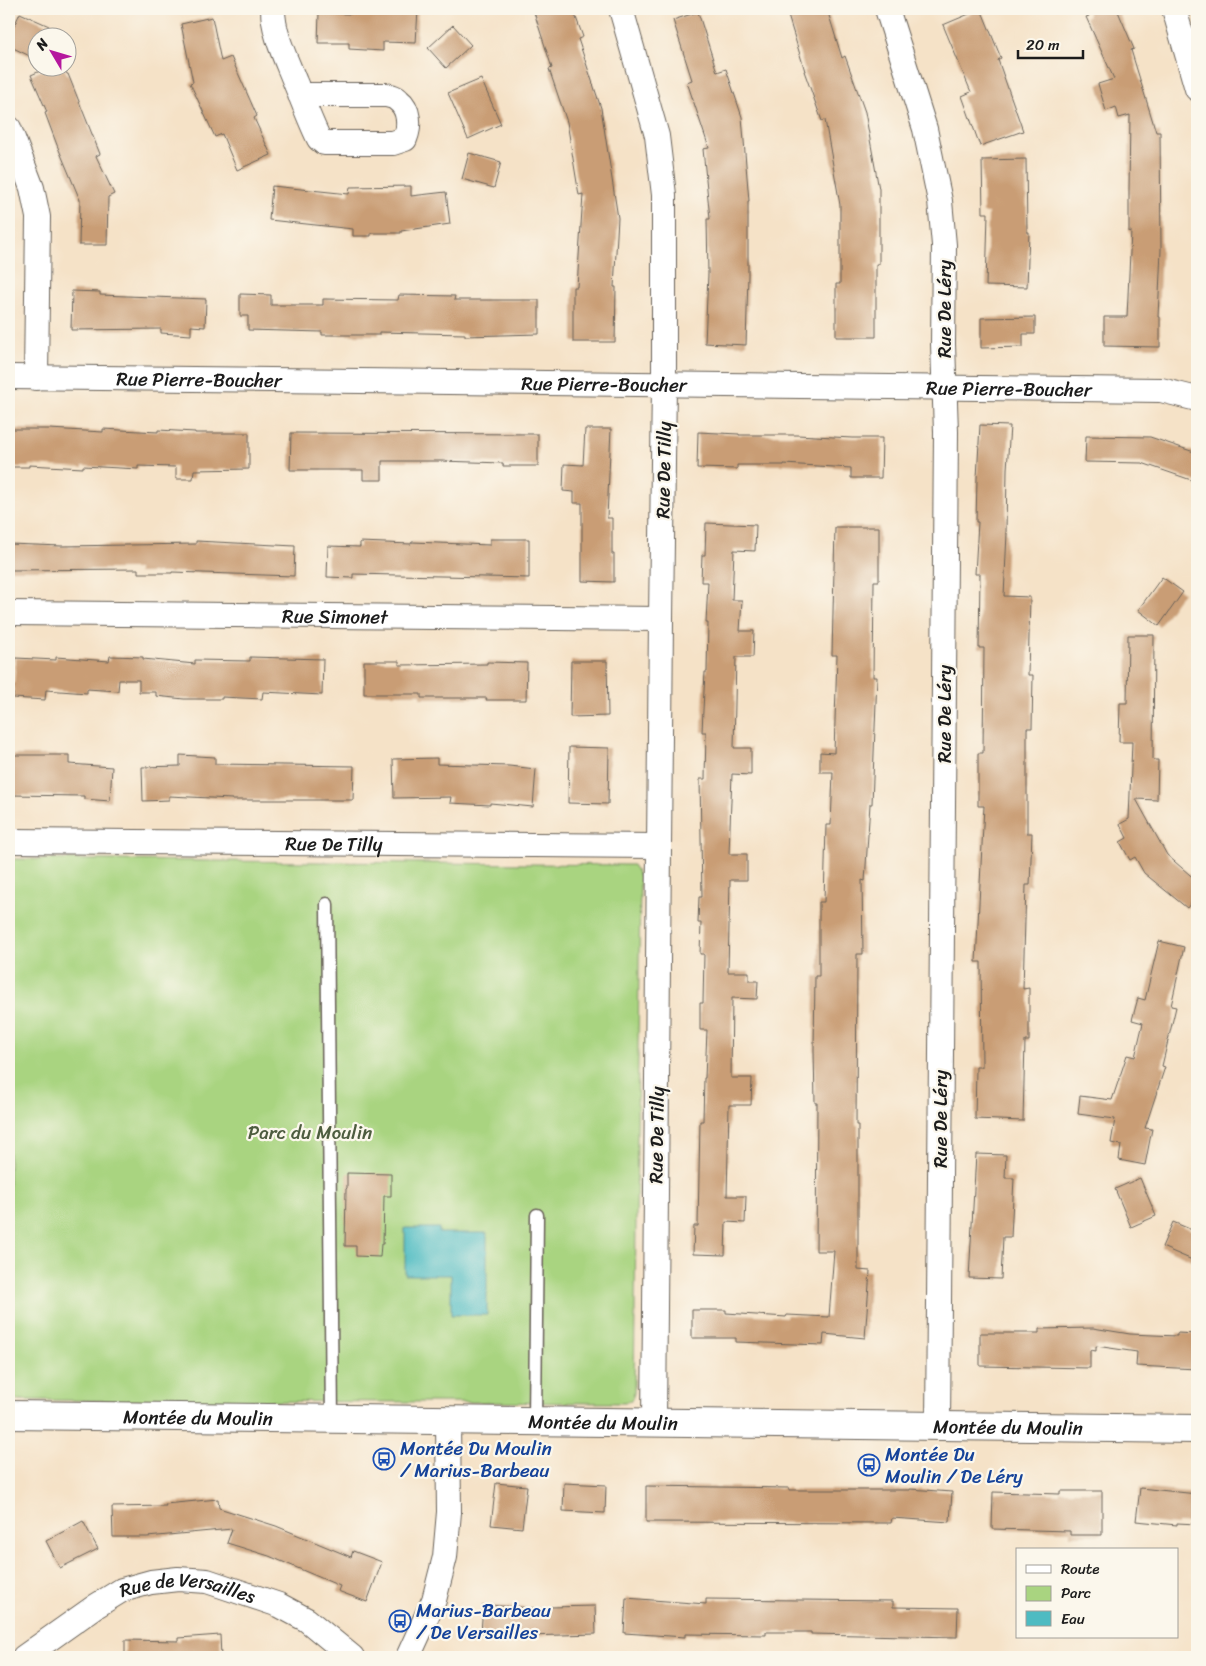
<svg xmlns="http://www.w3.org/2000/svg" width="1206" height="1666" viewBox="0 0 1206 1666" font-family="Sriracha,sans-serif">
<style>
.green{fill:#a9d480;stroke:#62784e}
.water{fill:#4dbbc2;stroke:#346c6f}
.building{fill:#c99d74}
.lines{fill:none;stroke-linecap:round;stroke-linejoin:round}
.service-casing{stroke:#686158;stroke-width:15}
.minor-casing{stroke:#686158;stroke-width:26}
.tertiary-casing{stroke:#686158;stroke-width:30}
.service{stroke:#fff;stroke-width:12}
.minor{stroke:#fff;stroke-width:24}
.tertiary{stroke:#fff;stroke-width:28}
.labels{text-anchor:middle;stroke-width:4.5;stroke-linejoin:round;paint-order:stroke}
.street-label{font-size:19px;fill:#1c1c1c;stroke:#fbf7ec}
.park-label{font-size:19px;fill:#4d5c3f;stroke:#fbf7ec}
.transit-label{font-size:19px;fill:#164399;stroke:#fbf7ec;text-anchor:start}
</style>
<rect width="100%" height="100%" fill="#fbf7ec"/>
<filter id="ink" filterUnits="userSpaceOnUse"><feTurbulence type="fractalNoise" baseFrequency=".02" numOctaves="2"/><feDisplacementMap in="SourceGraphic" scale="10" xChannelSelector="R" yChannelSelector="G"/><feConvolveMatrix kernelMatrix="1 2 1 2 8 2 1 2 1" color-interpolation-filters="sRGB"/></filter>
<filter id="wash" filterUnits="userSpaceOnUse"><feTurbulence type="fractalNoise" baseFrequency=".0096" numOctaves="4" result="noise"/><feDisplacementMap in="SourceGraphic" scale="20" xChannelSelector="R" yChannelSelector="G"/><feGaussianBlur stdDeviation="1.12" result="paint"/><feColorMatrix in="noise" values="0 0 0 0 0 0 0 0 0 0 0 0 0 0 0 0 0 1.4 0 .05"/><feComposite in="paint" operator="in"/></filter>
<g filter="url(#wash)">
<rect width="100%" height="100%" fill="#f5e2c7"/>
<polygon class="green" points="9,859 633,865 637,871 640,880 634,1393 632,1399 625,1403 9,1400"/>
<polygon class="water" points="405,1228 439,1228 439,1233 487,1233 487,1315 451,1315 451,1275 405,1275"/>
<g id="blocks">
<g class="building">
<polygon points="391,9 418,9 416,43 383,42 383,51 349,49 349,43 318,43 319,13 351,14 352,11 391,14"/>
<polygon points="533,9 573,9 583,37 578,39 601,108 618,218 614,287 616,287 615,342 573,342 573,287 577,287 583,194 579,195 567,122 549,69 552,68"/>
<polygon points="786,9 827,9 842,58 845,56 865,112 879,189 879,264 876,264 876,337 836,337 836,284 840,284 840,205 825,120 822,121 804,71 805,71"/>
<polygon points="981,9 1001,58 998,60 1023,131 980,146 962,96 971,92 943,25"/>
<polygon points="1087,9 1117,9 1134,49 1131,50 1156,132 1160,132 1161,250 1158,317 1160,317 1160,347 1104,346 1104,317 1127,317 1131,231 1129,232 1129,191 1130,115 1119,118 1116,107 1106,111 1098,84 1114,79 1086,17 1089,16"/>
<polygon points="698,12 717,72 726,69 742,117 749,201 748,201 748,275 746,345 705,343 708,274 707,219 710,219 703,149 709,148 687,82 692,80 673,20"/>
<polygon points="20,13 49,26 44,38 38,38 38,51 34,58 9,46 9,37"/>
<polygon points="212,17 221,61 231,57 257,116 254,118 271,155 237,170 222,134 215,137 190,83 193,82 181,24"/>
<polygon points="453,25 471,45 446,68 428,48"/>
<polygon points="47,68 64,68 67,74 68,74 100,154 96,156 114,194 108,197 107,245 79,245 80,200 57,145 45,113 47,112 31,75"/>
<polygon points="481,79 501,124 468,139 448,93"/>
<polygon points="469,153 501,162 494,188 462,179"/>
<polygon points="1026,159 1027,232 1029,232 1027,287 986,286 988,213 983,213 982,160"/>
<polygon points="272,186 349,194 350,187 411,186 411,196 446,192 450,224 401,231 401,233 371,233 371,236 353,236 353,229 269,220"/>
<polygon points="72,291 100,292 100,295 206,299 205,327 191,326 191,335 161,333 161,329 71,330"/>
<polygon points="240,294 271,295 271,305 323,305 323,299 398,300 399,295 455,296 454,300 539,300 539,334 465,336 465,334 379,332 379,335 322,335 322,332 248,330 248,316 240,316"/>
<polygon points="1035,317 1035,334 1023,334 1023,347 981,348 981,318"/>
<polygon points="980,425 1010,426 1007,469 1006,533 1007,533 1004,596 1030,597 1028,675 1033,675 1032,728 1027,728 1027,833 1032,833 1030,885 1026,885 1023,989 1029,988 1029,1041 1025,1041 1023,1121 975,1119 976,1067 982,1067 981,962 976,962 984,806 978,806 978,753 983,753 984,648 979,648 980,574 975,574 978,522 976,522 977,478"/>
<polygon points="9,429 49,429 103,432 103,429 158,432 158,430 195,432 195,433 249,433 249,469 194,470 193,479 176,479 176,467 138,466 138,469 83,466 83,468 29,465 29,467 9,467"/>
<polygon points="585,429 611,429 607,518 612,518 612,554 614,554 614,582 582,581 582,503 574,503 574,492 563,491 564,464 583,465"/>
<polygon points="698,432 739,434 739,435 797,435 852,438 882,438 881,478 851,478 851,468 784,464 784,465 737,465 737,469 697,468"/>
<polygon points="291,433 538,434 538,466 503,466 503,463 441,461 382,461 382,480 363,480 363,470 290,470"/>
<polygon points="1086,436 1150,437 1197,453 1197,482 1142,463 1085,462"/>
<polygon points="706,523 756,525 755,551 734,550 732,600 742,600 740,631 754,631 753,657 736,657 734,748 751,748 751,775 732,774 729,854 747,854 747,880 730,880 728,972 749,972 749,981 758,981 757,999 732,998 731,1078 752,1078 751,1105 729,1105 727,1196 746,1196 745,1223 726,1222 725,1255 693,1254 694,1226 698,1226 700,1121 703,1121 704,1078 705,1078 707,1030 700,1030 700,1003 703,1003 704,954 700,954 701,923 698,923 699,897 702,897 700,779 705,779 706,732 702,732 703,710 705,672 707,672 708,623 706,623 708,582 701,582 702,555 705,555"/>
<polygon points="835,527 879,527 879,581 874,581 873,677 877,677 872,804 870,804 865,881 862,880 863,954 857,954 856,1125 858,1125 858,1270 870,1271 865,1338 824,1334 823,1345 736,1342 736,1338 692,1338 692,1310 726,1310 726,1313 786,1317 787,1315 829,1317 834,1251 816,1251 817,1103 815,1103 814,1050 815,976 819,976 819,902 824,902 826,825 831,825 833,772 820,772 820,752 834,753 837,655 832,655"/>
<polygon points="490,539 529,539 529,578 353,574 353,578 327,577 328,546 360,547 360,542 411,544 412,542 490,545"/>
<polygon points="196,541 295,546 294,576 172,572 172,573 138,573 138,569 9,570 9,544 62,546 196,544"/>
<polygon points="1162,577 1183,592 1159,626 1138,610"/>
<polygon points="1128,635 1154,635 1153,760 1158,760 1157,800 1136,799 1167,855 1197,881 1197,895 1187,908 1144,873 1135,857 1130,860 1120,842 1127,838 1120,824 1129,819 1132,742 1119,742 1120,703 1127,703"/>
<polygon points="110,656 143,657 143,659 195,664 195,660 250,661 250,657 323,659 322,695 263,692 262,699 222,697 222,699 184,699 156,696 156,692 139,692 139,680 119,680 118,691 87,689 87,693 46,690 45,700 13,698 16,658 56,660 56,657 109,661"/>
<polygon points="364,661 399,661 399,665 487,664 487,662 527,663 526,700 486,700 487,698 421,698 421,694 364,694"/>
<polygon points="571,661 607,661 608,716 570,717"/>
<polygon points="569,747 609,748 608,804 568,803"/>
<polygon points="9,755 69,755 69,764 112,767 110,801 84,799 84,796 9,795"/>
<polygon points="180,755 215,757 215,764 354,766 353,800 232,800 232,799 169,796 169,800 143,801 142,767 180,766"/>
<polygon points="437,758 437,764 509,766 536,769 533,807 490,803 490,805 450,803 451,797 394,798 393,759"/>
<polygon points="1159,941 1184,947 1171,1006 1176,1007 1162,1066 1165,1067 1145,1128 1152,1129 1145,1165 1119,1160 1121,1145 1111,1143 1115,1119 1078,1114 1080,1096 1112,1100 1127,1055 1135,1057 1143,1023 1132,1020 1138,998 1145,1000"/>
<polygon points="976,1154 1006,1155 1005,1178 1014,1178 1011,1237 1003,1237 1001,1279 969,1278"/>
<polygon points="347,1173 391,1174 391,1196 384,1196 383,1244 381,1244 380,1257 356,1256 356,1246 345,1246 346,1189 347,1188"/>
<polygon points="1140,1178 1156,1216 1131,1227 1115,1189"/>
<polygon points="1173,1222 1197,1232 1197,1262 1162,1247"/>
<polygon points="1093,1328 1130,1334 1177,1336 1177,1333 1197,1334 1197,1369 1136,1366 1137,1352 1096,1346 1096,1351 1090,1350 1090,1368 980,1366 980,1333 1039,1333 1039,1329"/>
<polygon points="496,1483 527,1486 522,1528 491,1525"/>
<polygon points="564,1483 606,1485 605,1513 563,1511"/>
<polygon points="646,1486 789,1488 789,1490 910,1490 910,1489 952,1492 950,1522 892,1518 891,1523 646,1522"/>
<polygon points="1140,1488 1197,1494 1197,1524 1177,1523 1177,1525 1136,1521"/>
<polygon points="1060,1491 1102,1491 1102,1535 1070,1535 1070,1531 992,1529 993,1492 1060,1494"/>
<polygon points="218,1499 219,1508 276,1526 351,1557 353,1551 382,1562 367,1602 338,1591 340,1586 269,1556 227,1543 232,1529 147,1537 113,1537 112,1507 166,1506 165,1504"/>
<polygon points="83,1521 98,1549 60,1568 46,1541"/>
<polygon points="626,1598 706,1604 706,1599 893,1601 893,1607 958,1608 957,1637 811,1634 811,1632 766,1632 766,1635 685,1634 685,1637 624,1633"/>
<polygon points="483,1605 550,1609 550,1607 595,1606 596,1634 526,1636 481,1633"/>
<polygon points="220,1635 221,1657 125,1657 125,1640 179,1641 179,1638"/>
</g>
</g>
</g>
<g filter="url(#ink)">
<use href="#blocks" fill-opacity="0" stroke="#686158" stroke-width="1"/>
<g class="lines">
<g class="service-casing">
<g id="service">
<polyline points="327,904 332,1420"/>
<polyline points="535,1422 537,1215"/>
</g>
</g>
<g class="minor-casing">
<g id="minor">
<path d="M 273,9 C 273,34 286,59 295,82 C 303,101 310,121 319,139 L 324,143 L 393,143 L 405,139 C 410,127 410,109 398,100 C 396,97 390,96 386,95 L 300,95"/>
<polyline points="621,9 657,136 664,195 664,384 661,619 654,1423"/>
<polyline points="887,9 925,129 940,201 944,245 943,344 946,432 938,1426"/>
<polyline points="1174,9 1197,89"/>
<polyline points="9,128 32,188 38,217 36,378"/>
<path id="s1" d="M 9,377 L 1161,390 L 1197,399"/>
<path id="s2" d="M 9,613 L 661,619"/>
<path id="s3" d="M 9,841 L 659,846"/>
<path id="s4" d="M 24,1657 L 96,1606 L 122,1590 L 151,1582 L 178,1579 L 207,1581 L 279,1605 L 307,1620 L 352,1657"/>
<polyline points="408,1657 434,1600 445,1557 449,1512 448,1421"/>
</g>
</g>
<g class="tertiary-casing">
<g id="tertiary">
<path id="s5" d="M 9,1415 L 1197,1429"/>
</g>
</g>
<use href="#service" class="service"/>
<use href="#minor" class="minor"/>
<use href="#tertiary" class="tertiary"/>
</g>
</g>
<defs>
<g id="bus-ring" transform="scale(1.125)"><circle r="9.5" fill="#fbf7ec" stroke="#1a4fb4" stroke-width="1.5"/><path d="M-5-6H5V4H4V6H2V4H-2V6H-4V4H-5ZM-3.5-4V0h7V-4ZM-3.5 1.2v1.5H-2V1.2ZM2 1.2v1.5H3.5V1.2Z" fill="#1a4fb4"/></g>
</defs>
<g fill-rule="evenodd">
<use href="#bus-ring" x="384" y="1459"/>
<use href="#bus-ring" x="869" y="1465"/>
<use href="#bus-ring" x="400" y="1621"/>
</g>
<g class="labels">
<g class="street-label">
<text transform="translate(944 309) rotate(-90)" y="7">Rue De Léry</text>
<text dy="7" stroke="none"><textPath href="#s1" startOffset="190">Rue Pierre-Boucher</textPath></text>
<text dy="7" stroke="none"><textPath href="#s1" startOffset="595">Rue Pierre-Boucher</textPath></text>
<text dy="7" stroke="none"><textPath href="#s1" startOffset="1000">Rue Pierre-Boucher</textPath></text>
<text transform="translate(663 470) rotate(-89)" y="7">Rue De Tilly</text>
<text dy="7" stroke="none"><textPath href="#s2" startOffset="326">Rue Simonet</textPath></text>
<text transform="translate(944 714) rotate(-90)" y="7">Rue De Léry</text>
<text dy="7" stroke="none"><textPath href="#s3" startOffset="325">Rue De Tilly</textPath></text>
<text transform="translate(940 1119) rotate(-90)" y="7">Rue De Léry</text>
<text transform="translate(656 1135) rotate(-89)" y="7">Rue De Tilly</text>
<text dy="7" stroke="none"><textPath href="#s5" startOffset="189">Montée du Moulin</textPath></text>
<text dy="7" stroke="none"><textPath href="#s5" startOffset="594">Montée du Moulin</textPath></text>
<text dy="7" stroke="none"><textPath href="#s5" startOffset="999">Montée du Moulin</textPath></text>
<text dy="7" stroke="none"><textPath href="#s4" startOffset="186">Rue de Versailles</textPath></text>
</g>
<g class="park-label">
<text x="310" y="1139">Parc du Moulin</text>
</g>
<g class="transit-label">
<text x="400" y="1455">Montée Du Moulin<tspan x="400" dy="22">/ Marius-Barbeau</tspan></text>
<text x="885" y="1461">Montée Du<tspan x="885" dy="22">Moulin / De Léry</tspan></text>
<text x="416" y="1617">Marius-Barbeau<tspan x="416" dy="22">/ De Versailles</tspan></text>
</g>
</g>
<rect width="1206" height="1666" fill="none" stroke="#fbf7ec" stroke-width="30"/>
<rect x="1016" y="1548" width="162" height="90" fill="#fbf7ec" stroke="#a29f99"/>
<rect x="1026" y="1565" width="25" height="8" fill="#ffffff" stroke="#a29f99"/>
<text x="1061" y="1574" font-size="15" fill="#1c1c1c">Route</text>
<rect x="1026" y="1586" width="25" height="15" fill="#a9d480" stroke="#a29f99"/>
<text x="1061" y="1598" font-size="15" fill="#1c1c1c">Parc</text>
<rect x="1026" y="1611" width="25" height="15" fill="#4dbbc2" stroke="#a29f99"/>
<text x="1061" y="1624" font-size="15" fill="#1c1c1c">Eau</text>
<g transform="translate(52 52) rotate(308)"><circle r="24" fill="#fbf7ec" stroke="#a29f99"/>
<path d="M0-4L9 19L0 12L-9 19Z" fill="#b5179e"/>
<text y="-8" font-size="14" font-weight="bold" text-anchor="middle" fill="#1c1c1c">N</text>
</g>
<path d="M1018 50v8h65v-8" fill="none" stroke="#1c1c1c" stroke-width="2.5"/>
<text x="1026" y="50" font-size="15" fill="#1c1c1c" stroke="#fbf7ec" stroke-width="4" paint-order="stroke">20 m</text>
</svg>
